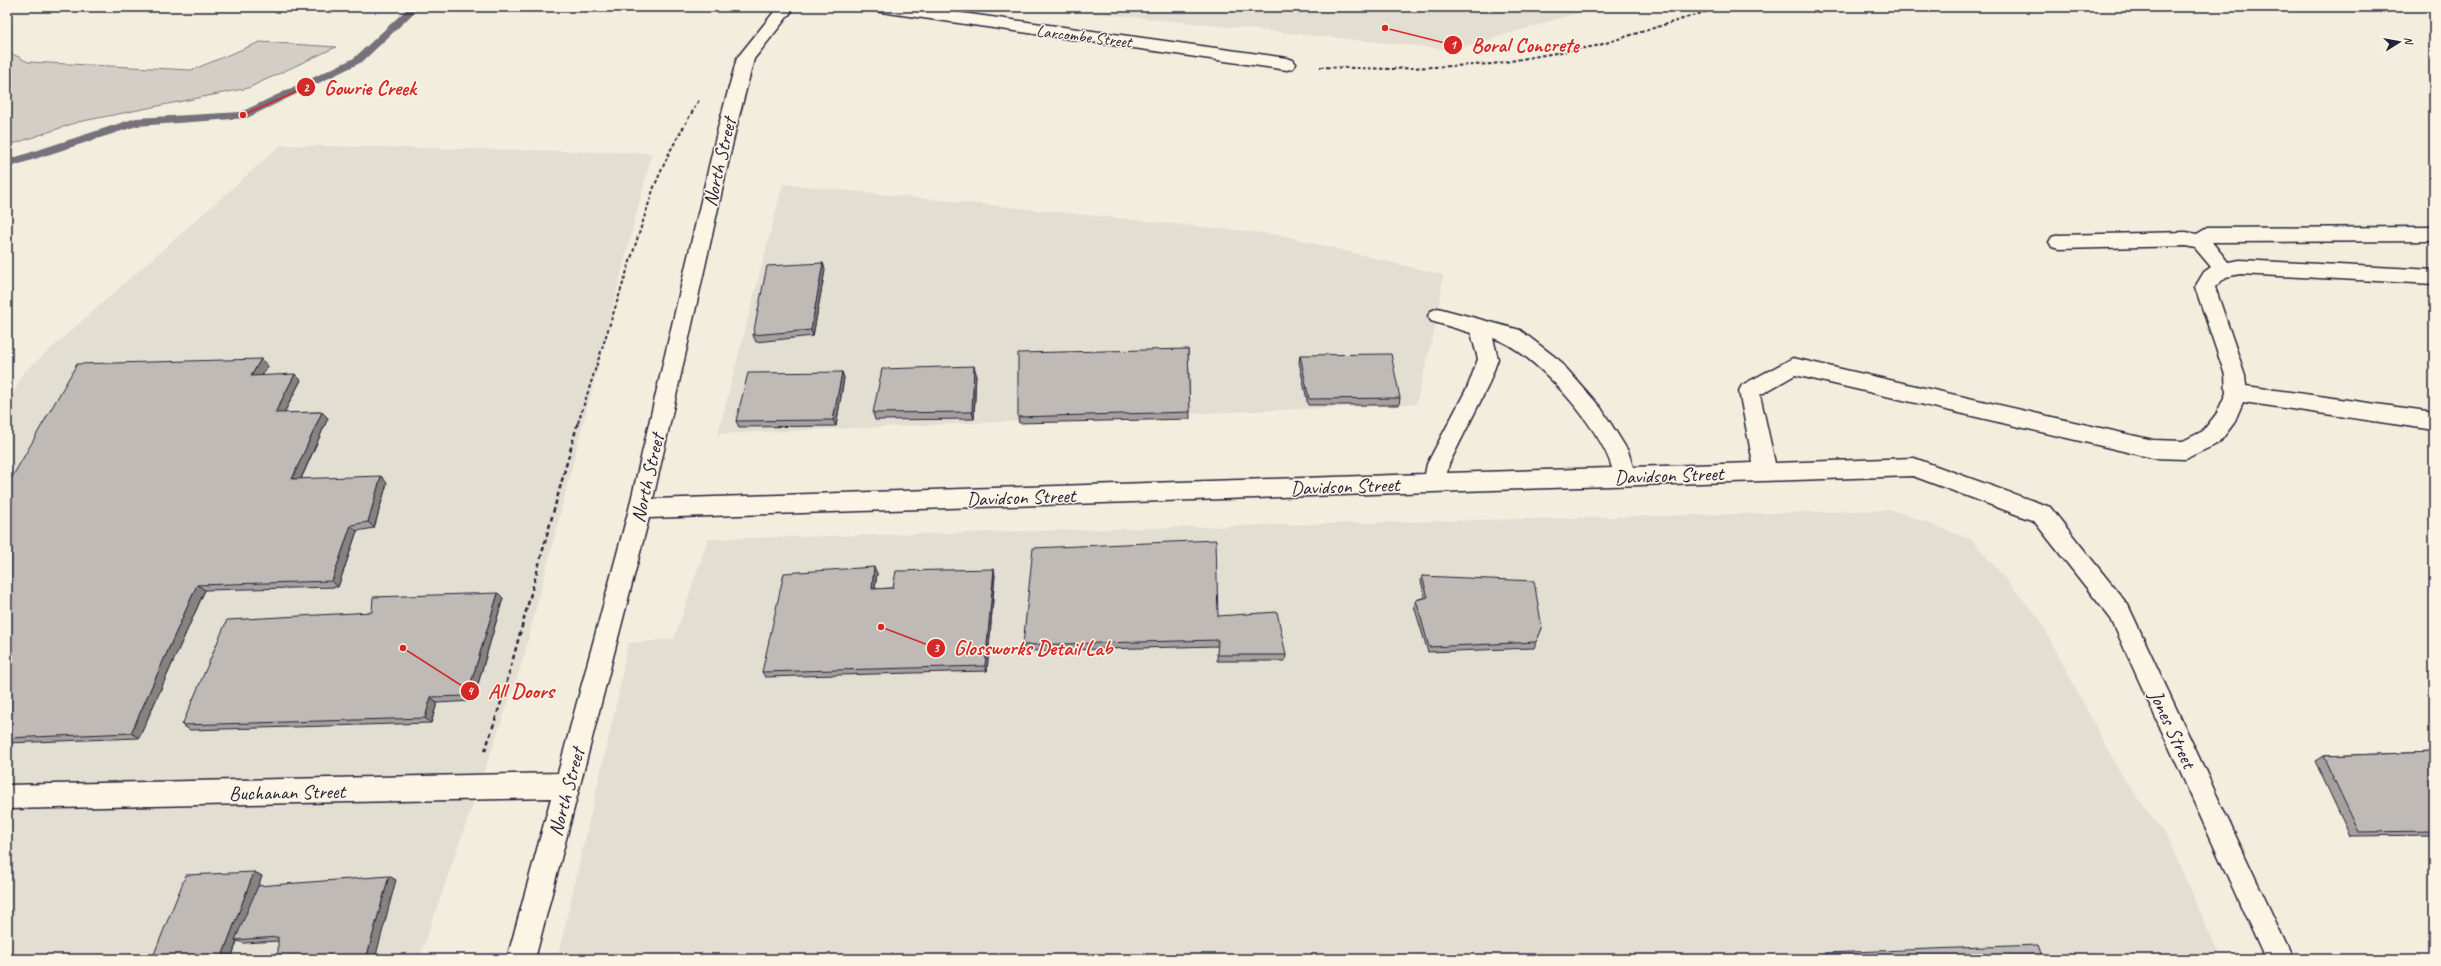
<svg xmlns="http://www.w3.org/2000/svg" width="2441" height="966" viewBox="0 0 2441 966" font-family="Caveat,sans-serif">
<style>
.built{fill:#e3ded2}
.green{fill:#d4cfc6;stroke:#7b7880}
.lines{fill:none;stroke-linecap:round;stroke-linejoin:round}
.stream{fill:#75727b;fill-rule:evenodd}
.minor-casing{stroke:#22223b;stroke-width:3}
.path-far1{stroke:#22223b;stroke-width:2;stroke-dasharray:3.5 2.5;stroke-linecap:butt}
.path{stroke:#22223b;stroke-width:2.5;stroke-dasharray:4.5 3.5;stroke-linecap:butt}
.minor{fill:#fcf5e5;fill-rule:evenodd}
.wall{fill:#a4a09d;stroke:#22223b}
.shaded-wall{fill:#86827f;stroke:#22223b}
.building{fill:#bfbab6;stroke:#22223b}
.labels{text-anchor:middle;stroke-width:3;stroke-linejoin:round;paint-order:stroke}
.far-street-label{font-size:17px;fill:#22223b;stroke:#fcf5e5}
.street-label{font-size:20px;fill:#22223b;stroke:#fcf5e5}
.leader{fill:none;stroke:#d62828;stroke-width:1.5}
.callout-dot{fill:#d62828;stroke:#fcf5e5;stroke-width:1.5}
.mark-label{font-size:12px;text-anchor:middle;font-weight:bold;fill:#fff}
.callout-label{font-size:21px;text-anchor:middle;font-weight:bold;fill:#d62828;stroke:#fcf5e5;stroke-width:3;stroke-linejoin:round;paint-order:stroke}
</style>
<rect width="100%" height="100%" fill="#f3edde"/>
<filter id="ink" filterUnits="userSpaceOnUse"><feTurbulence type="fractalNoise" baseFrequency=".025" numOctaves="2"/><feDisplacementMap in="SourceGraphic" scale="8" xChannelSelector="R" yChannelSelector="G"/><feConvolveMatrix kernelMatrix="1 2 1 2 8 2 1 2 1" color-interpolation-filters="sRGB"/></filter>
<g filter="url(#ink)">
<g class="built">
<polygon points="1036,7 1597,7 1454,50"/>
<polygon points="281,145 652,153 523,660 419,959 7,959 7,410 22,374"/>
<polygon points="783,184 1281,235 1443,275 1438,316 1416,404 718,434"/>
<polygon points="1893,510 1972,540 2039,618 2119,771 2168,839 2221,959 557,959 617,701 628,643 674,639 708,539"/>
</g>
<polygon class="green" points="260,42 336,47 248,88 78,122 7,146 7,51 28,62 192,70"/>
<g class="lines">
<polygon class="stream" points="409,7 420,7 362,62 247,118 137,126 7,168 7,160 136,118 241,112 354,58"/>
<g class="minor-casing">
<g id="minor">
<path d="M 778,7 L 795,7 L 754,59 L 736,128 L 653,499 L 1425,474 L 1427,464 L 1468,386 L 1478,359 L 1471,333 L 1431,321 L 1428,316 L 1431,311 L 1438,308 L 1520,330 L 1559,360 L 1601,408 L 1628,451 L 1633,467 L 1753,463 L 1739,391 L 1742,385 L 1793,358 L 2153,440 L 2183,441 L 2203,431 L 2217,413 L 2226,393 L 2225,375 L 2195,287 L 2204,272 L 2211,267 L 2195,248 L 2186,246 L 2059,249 L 2052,247 L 2049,242 L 2052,237 L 2059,235 L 2186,232 L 2197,234 L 2207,228 L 2434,227 L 2434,241 L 2212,242 L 2228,262 L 2240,260 L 2434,270 L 2434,284 L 2240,274 L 2226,277 L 2215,287 L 2245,375 L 2246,386 L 2434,412 L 2434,430 L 2243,402 L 2234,423 L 2219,443 L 2185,459 L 2153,458 L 1795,375 L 1760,395 L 1775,463 L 1914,458 L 2050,507 L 2128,605 L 2293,959 L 2265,959 L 2111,619 L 2034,521 L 1913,476 L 649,518 L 535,959 L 507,959 L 551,798 L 7,809 L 7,785 L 558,773 L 629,509 L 718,128 L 737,58 ZM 1493,338 C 1532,349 1602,429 1612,468 L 1447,473 L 1449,464 L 1488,386 L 1498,359 Z"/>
<polygon points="873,7 919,7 1287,58 1293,60 1296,64 1293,68 1287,70 881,12 875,11"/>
</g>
</g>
<g class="path-far1">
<polyline points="1320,67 1391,69 1493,64 1596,46 1721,7"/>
<polyline points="578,423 654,187 670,151 699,100"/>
</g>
<polyline class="path" points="485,751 502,699 578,422"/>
<use href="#minor" class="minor"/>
</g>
<g class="wall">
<polygon points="823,263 825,270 813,336 756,342 753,335"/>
<polygon points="1188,349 1190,419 1019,423 1018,417"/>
<polygon points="1300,355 1400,398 1399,405 1308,405 1299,362"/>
<polygon points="261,359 268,366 262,376 301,380 284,413 322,412 328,418 301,479 387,483 374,528 357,531 338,587 205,590 139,738 7,743 7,486"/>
<polygon points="842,372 844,378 836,426 739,427 736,421"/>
<polygon points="976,373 974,419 875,420 873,413"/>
<polygon points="877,573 875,589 893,588 995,575 987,671 765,677 762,672"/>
<polygon points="1422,576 1542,628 1534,648 1428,652 1414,606 1416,600 1425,597 1421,581"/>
<polygon points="503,598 473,701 437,703 431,723 190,730 182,725 372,612"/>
<polygon points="1218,616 1286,655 1285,661 1217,661 1218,646 1024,651 1023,645"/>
<polygon points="2434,752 2434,835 2350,836 2315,761 2323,756"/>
<polygon points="254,872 262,876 256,889 396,880 278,941 244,943 237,941 231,959 152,959"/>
<polygon points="1825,953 2043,959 1816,959"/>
</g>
<g class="shaded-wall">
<polygon points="823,263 825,270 813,336 811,330"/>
<polygon points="261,359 268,366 257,383 251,376"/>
<polygon points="974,366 976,373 974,419 972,412"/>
<polygon points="842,372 844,378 836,426 833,420"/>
<polygon points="295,374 301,380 281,419 275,413"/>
<polygon points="322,412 328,418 298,485 292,479"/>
<polygon points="381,476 387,483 374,528 368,522"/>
<polygon points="351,525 357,531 338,587 332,581"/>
<polygon points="874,567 877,573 874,595 872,589"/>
<polygon points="994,569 995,575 987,671 985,666"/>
<polygon points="197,585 205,590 139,738 131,733"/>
<polygon points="498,593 503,598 473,701 467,696"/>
<polygon points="431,697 437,703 431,723 425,718"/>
<polygon points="254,872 262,876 238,940 235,940 237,941 231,959 221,959"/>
<polygon points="389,876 396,880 375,959 366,959"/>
<polygon points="7,951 18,955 15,959 7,959"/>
</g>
<g class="building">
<polygon points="823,263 811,330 753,335 767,266"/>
<polygon points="1188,349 1190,412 1018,417 1018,353"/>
<polygon points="1391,354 1400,398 1309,399 1300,355"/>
<polygon points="261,359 251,376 295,374 275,413 322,412 292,479 381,476 368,522 351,525 332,581 197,585 131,733 7,738 7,486 77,364"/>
<polygon points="974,366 972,412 873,413 882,369"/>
<polygon points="842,372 833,420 736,421 748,373"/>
<polygon points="1216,540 1218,616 1277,612 1286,655 1217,655 1218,640 1023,645 1033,548"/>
<polygon points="874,567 872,589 893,588 896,571 994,569 985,666 762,672 784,573"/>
<polygon points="1422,576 1534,581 1542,628 1536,642 1429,647 1416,600 1428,597"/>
<polygon points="498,593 467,696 431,697 425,718 182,725 227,620 372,612 373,597"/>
<polygon points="2434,752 2434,831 2359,832 2323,756"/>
<polygon points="254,872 221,959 152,959 186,875"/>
<polygon points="389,876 366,959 278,959 278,937 235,940 258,886"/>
<polygon points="2038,945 2043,959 1826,959 1825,953"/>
</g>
</g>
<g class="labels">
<g class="far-street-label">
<text transform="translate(1084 36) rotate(7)" y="6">Larcombe Street</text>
</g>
<g class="street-label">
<text transform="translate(719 162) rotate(-77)" y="7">North Street</text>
<text transform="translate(1669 475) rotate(-2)" y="7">Davidson Street</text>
<text transform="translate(647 478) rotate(-77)" y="7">North Street</text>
<text transform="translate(1345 486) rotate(-2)" y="7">Davidson Street</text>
<text transform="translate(1021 497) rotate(-2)" y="7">Davidson Street</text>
<text transform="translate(2173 729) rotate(65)" y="7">Jones Street</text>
<text transform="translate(287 792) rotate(-1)" y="7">Buchanan Street</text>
<text transform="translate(566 792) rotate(-75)" y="7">North Street</text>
</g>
</g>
<path class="leader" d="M1385 28L1453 45M243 115L306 87M881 627L936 648M403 648L470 691"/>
<g class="callout-dot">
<circle cx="1385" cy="28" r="4"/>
<circle cx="243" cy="115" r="4"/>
<circle cx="881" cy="627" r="4"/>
<circle cx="403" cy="648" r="4"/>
<circle cx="1453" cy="45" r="10"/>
<circle cx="306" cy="87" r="10"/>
<circle cx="936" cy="648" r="10"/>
<circle cx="470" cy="691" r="10"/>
</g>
<g class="mark-label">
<text x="1453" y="49">1</text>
<text x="306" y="92">2</text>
<text x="936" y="652">3</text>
<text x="470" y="695">4</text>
</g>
<g class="callout-label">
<text x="1525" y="52">Boral Concrete</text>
<text x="370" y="95">Gowrie Creek</text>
<text x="1033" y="655">Glossworks Detail Lab</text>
<text x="521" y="698">All Doors</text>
</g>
<rect width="2441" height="966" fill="none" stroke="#fcf5e5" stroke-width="24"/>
<rect x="12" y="12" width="2417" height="942" fill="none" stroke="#22223b" stroke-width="1.5" filter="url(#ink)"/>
<g transform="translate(2399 42) rotate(79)" stroke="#fcf5e5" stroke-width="3" paint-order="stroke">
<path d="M0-3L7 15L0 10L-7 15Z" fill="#22223b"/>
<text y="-6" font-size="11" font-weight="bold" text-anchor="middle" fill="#22223b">N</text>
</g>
</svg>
